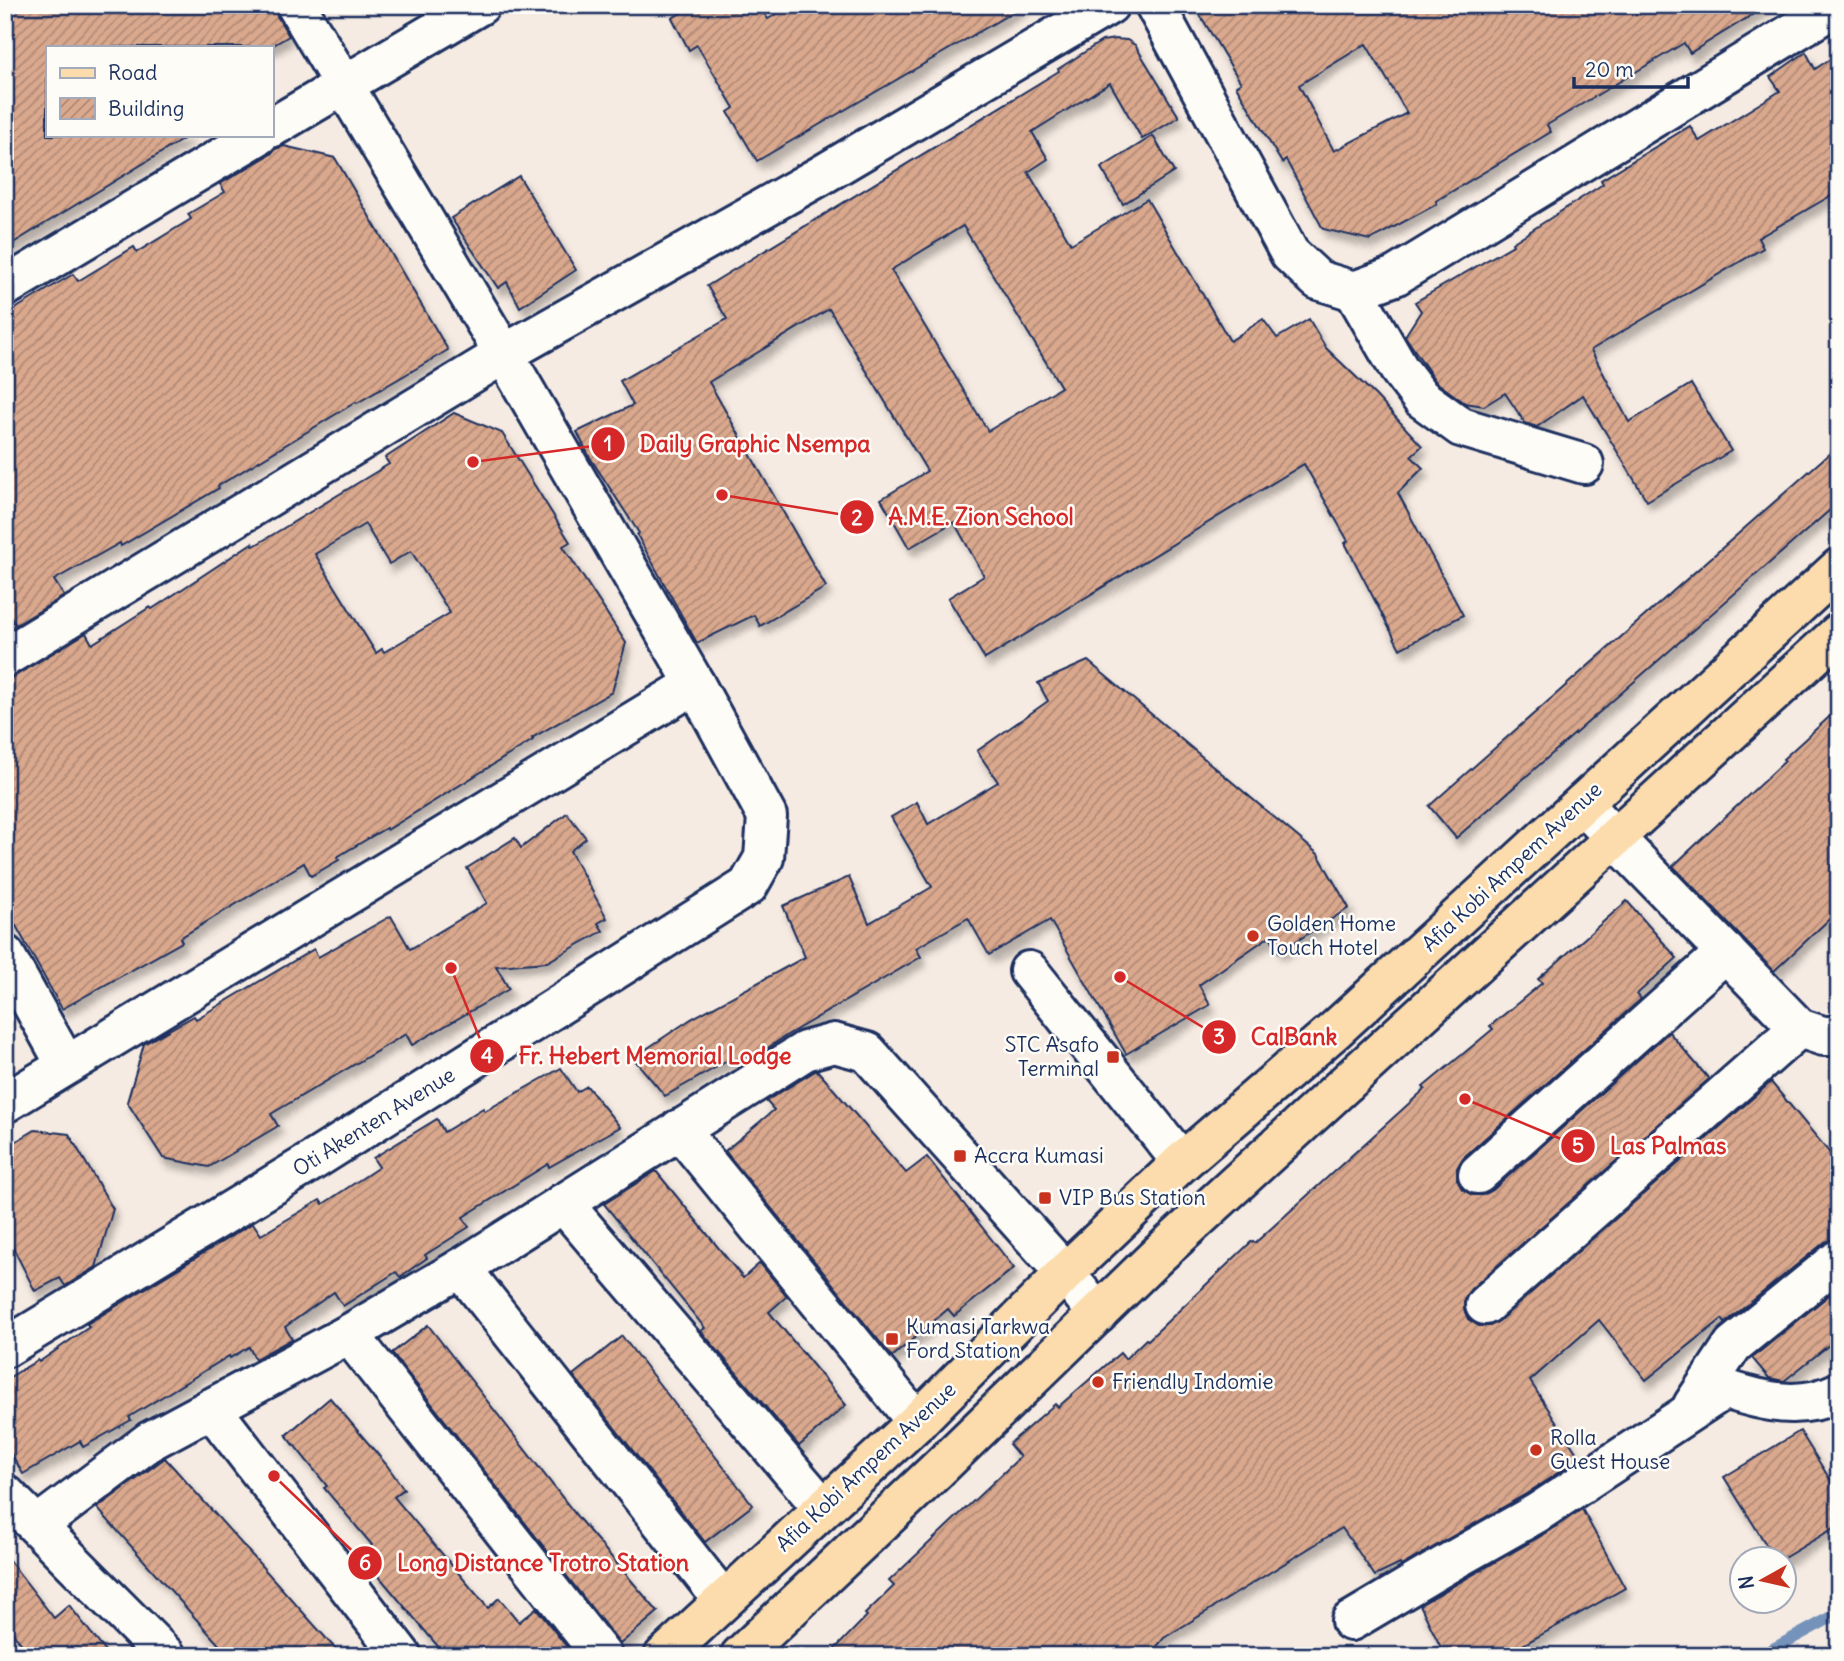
<svg xmlns="http://www.w3.org/2000/svg" width="1844" height="1661" viewBox="0 0 1844 1661" font-family="Delius,sans-serif">
<style>
.lines{fill:none;stroke-linecap:round;stroke-linejoin:round}
.stream{stroke:#7493ba;stroke-width:12}
.building{fill:url(#building-hatch);stroke:#1b2f5e;stroke-width:2;fill-rule:evenodd;filter:url(#shadow)}
.minor-casing{stroke:#1b2f5e;stroke-width:44}
.major-casing{stroke:#1b2f5e;stroke-width:44}
.minor{stroke:#fdfcf7;stroke-width:38}
.major{stroke:#fcdcac;stroke-width:38}
.poi-dot{fill:#c8321e;stroke:#fdfcf7;stroke-width:2.5}
.labels{text-anchor:middle;stroke-width:5;stroke-linejoin:round;paint-order:stroke}
.street-label{font-size:21px;fill:#1b2f5e;stroke:#fdfcf7}
.poi-label{font-size:21px;fill:#1b2f5e;stroke:#fdfcf7;text-anchor:start}
.leader{fill:none;stroke:#d62828;stroke-width:2.5}
.callout-dot{fill:#d62828;stroke:#fdfcf7;stroke-width:2.5}
.mark-label{font-size:21px;text-anchor:middle;font-weight:bold;fill:#fff}
.callout-label{font-size:23px;text-anchor:middle;font-weight:bold;fill:#d62828;stroke:#fdfcf7;stroke-width:5;stroke-linejoin:round;paint-order:stroke}
</style>
<defs>
<pattern id="building-hatch" width="6" height="6" patternUnits="userSpaceOnUse" patternTransform="scale(1.75)"><rect width="6" height="6" fill="#daa88d"/><path d="M-1 1l2-2M0 6l6-6M5 7l2-2" fill="none" stroke="#b08976"/></pattern>
<filter id="shadow"><feDropShadow dx="4.5" dy="8" stdDeviation="3.5" flood-color="#0004"/></filter>
</defs>
<rect width="100%" height="100%" fill="#f6ebe2"/>
<filter id="ink" filterUnits="userSpaceOnUse"><feTurbulence type="fractalNoise" baseFrequency=".0143" numOctaves="2"/><feDisplacementMap in="SourceGraphic" scale="14" xChannelSelector="R" yChannelSelector="G"/><feConvolveMatrix kernelMatrix="1 2 1 2 8 2 1 2 1" color-interpolation-filters="sRGB"/></filter>
<g filter="url(#ink)">
<g class="lines">
<polyline class="stream" points="1760,1656 1839,1613"/>
</g>
<g class="building">
<polygon points="5,5 274,5 277,16 289,36 270,47 47,47 47,135 190,135 5,248"/>
<polygon points="695,5 758,5 768,19 792,5 1025,5 757,161 728,112 734,108 697,45 689,50 672,18"/>
<path d="M 1194,5 L 1768,5 L 1690,53 L 1684,43 L 1547,125 L 1551,132 L 1436,201 L 1437,204 L 1370,240 L 1323,229 L 1286,160 L 1282,163 L 1236,86 L 1241,83 ZM 1366,44 L 1407,113 L 1334,151 L 1299,85 Z"/>
<path d="M 1115,39 L 1127,40 L 1135,45 L 1179,117 L 1142,139 L 1110,83 L 1032,132 L 1048,159 L 1028,172 L 1071,244 L 1147,199 L 1230,341 L 1263,319 L 1277,338 L 1309,319 L 1326,348 L 1376,396 L 1422,446 L 1411,456 L 1423,468 L 1398,493 L 1463,615 L 1400,649 L 1345,543 L 1348,541 L 1304,464 L 985,659 L 948,598 L 984,576 L 954,522 L 909,548 L 881,499 L 927,471 L 829,309 L 709,382 L 826,587 L 760,626 L 754,615 L 697,643 L 637,535 L 639,533 L 589,456 L 577,432 L 633,405 L 620,381 L 727,319 L 707,286 L 1059,71 L 1058,69 L 1102,41 ZM 963,226 L 1061,387 L 988,431 L 891,270 Z"/>
<polygon points="1806,52 1815,69 1839,53 1839,191 1758,238 1763,248 1591,350 1629,422 1691,384 1731,451 1647,501 1583,395 1537,427 1525,423 1505,393 1484,406 1465,403 1436,382 1405,336 1421,311 1415,302 1513,245 1512,243 1603,184 1601,180 1690,126 1699,141 1780,91 1770,77"/>
<polygon points="1153,136 1174,172 1123,204 1101,168"/>
<polygon points="284,146 335,158 448,350 357,403 356,402 218,486 219,488 121,546 120,543 54,580 64,596 16,625 5,610 5,315 73,274 78,281 134,247 137,252 191,219 188,214 225,192 220,184 271,154 275,149"/>
<polygon points="519,176 576,270 520,307 507,282 498,288 451,218"/>
<path d="M 454,413 L 502,433 L 570,542 L 563,546 L 626,643 L 612,692 L 532,738 L 533,740 L 387,830 L 386,828 L 337,857 L 339,860 L 311,876 L 304,863 L 180,938 L 182,942 L 62,1009 L 5,906 L 5,682 L 86,633 L 92,644 L 150,607 L 152,609 L 252,543 L 254,546 L 389,464 L 385,458 ZM 365,524 L 389,564 L 411,551 L 450,613 L 384,652 L 382,649 L 376,653 L 315,554 Z"/>
<polygon points="1839,445 1839,502 1456,838 1429,806"/>
<polygon points="1088,661 1318,854 1349,908 1279,952 1270,936 1199,985 1210,1005 1126,1054 1050,920 989,955 968,918 916,948 921,957 787,1035 754,1057 751,1053 734,1063 731,1059 665,1096 633,1058 691,1019 805,957 783,906 849,877 869,923 932,887 891,817 917,802 928,824 998,782 977,751 1048,701 1038,683"/>
<polygon points="1839,708 1839,910 1774,971 1673,866 1785,761 1783,759"/>
<polygon points="567,813 586,838 570,851 607,918 598,923 603,931 547,962 496,966 509,989 412,1045 406,1034 271,1114 278,1126 209,1167 163,1158 127,1102 144,1044 194,1016 196,1019 314,949 318,957 391,916 410,949 487,903 467,868 515,838 521,848"/>
<polygon points="1627,901 1677,958 1637,994 1641,999 1463,1158 1457,1168 1457,1179 1462,1189 1472,1195 1483,1195 1493,1190 1669,1032 1709,1079 1471,1289 1464,1299 1464,1309 1468,1319 1479,1326 1490,1326 1499,1321 1771,1082 1839,1164 1839,1238 1825,1242 1725,1323 1722,1319 1646,1380 1599,1320 1530,1381 1580,1458 1526,1494 1401,1566 1400,1564 1375,1576 1342,1528 1164,1638 1149,1656 828,1656 867,1616 865,1614 894,1586 889,1581 1020,1457 1009,1444 1055,1404 1058,1407 1120,1353 1125,1359 1146,1339 1148,1340 1252,1241 1255,1243 1425,1089 1423,1087 1493,1029 1490,1026 1542,983 1538,979"/>
<polygon points="561,1068 577,1092 587,1086 620,1127 549,1167 548,1164 463,1217 469,1227 425,1255 427,1258 400,1277 396,1272 343,1306 334,1292 285,1327 292,1339 255,1359 249,1347 230,1358 229,1356 129,1417 131,1420 83,1447 80,1441 23,1474 5,1443 5,1380 38,1360 39,1362 89,1327 87,1324 253,1223 261,1235 320,1200 323,1204 379,1167 373,1158 437,1119 444,1132 483,1108 485,1111"/>
<polygon points="817,1070 906,1173 927,1157 1014,1268 954,1316 948,1309 892,1357 725,1151 774,1110 766,1101"/>
<polygon points="35,1130 69,1134 113,1209 96,1267 65,1286 60,1278 35,1291 5,1232 5,1148"/>
<polygon points="656,1171 743,1278 760,1263 787,1296 769,1312 846,1405 799,1446 701,1331 705,1328 604,1204"/>
<polygon points="1839,1287 1839,1337 1784,1381 1769,1378 1752,1358"/>
<polygon points="428,1325 580,1520 658,1612 620,1644 392,1353"/>
<polygon points="622,1336 753,1505 705,1542 573,1375"/>
<polygon points="330,1398 386,1464 404,1489 394,1497 488,1608 499,1598 519,1622 536,1608 574,1656 446,1656 361,1555 372,1545 324,1488 327,1486 286,1435"/>
<polygon points="1800,1431 1839,1494 1839,1525 1782,1559 1775,1559 1724,1477"/>
<polygon points="165,1458 342,1656 229,1656 97,1508"/>
<polygon points="1582,1509 1625,1588 1523,1645 1528,1656 1445,1656 1420,1605 1548,1532"/>
<polygon points="5,1555 54,1618 69,1605 109,1656 31,1656 5,1623"/>
</g>
<g class="lines">
<g class="minor-casing">
<g id="minor">
<polyline points="1155,5 1290,254 1318,280 1354,291 1395,276 1838,5"/>
<polyline points="271,128 480,5"/>
<polyline points="5,287 259,135"/>
<polyline points="1354,291 1399,369 1421,398 1461,427 1584,464"/>
<polyline points="5,657 504,354 820,176 1109,5"/>
<polyline points="1582,804 1799,1028 1823,1036 1839,1036"/>
<polyline points="5,955 66,1065"/>
<polyline points="1029,971 1182,1162"/>
<polyline points="5,1103 695,684"/>
<polyline points="679,1129 917,1422"/>
<polyline points="1478,1174 1726,952"/>
<polyline points="563,1203 823,1508"/>
<polyline points="461,1268 723,1600"/>
<polyline points="1485,1305 1799,1028"/>
<polyline points="349,1334 602,1656"/>
<polyline points="5,1348 306,1165 748,886 764,858 767,816 695,684 504,354 296,5"/>
<polyline points="1693,1405 1733,1345 1839,1259"/>
<polyline points="211,1408 402,1656"/>
<polyline points="5,1494 166,1656"/>
<polyline points="38,1525 150,1441 349,1334 461,1268 805,1051 834,1043 867,1052 1065,1273 1098,1314"/>
<path d="M 1351,1621 L 1452,1561 L 1537,1513 L 1725,1389 C 1764,1402 1801,1411 1839,1392"/>
</g>
</g>
<g class="major-casing">
<g id="major">
<polyline points="664,1656 917,1422 1065,1273 1182,1162 1336,1029 1839,568"/>
<polyline points="740,1656 937,1470 1159,1254 1839,633"/>
</g>
</g>
<use href="#minor" class="minor"/>
<use href="#major" class="major"/>
</g>
</g>
<g class="poi-dot">
<circle cx="1253" cy="936" r="7"/>
<rect x="1106" y="1050" width="14" height="14" rx="3.5"/>
<rect x="953" y="1149" width="14" height="14" rx="3.5"/>
<rect x="1038" y="1191" width="14" height="14" rx="3.5"/>
<rect x="885" y="1332" width="14" height="14" rx="3.5"/>
<circle cx="1098" cy="1382" r="7"/>
<circle cx="1536" cy="1450" r="7"/>
</g>
<g class="labels">
<g class="street-label">
<text transform="translate(1512 867) rotate(-43)" y="7">Afia Kobi Ampem Avenue</text>
<text transform="translate(374 1122) rotate(-32)" y="7">Oti Akenten Avenue</text>
<text transform="translate(866 1467) rotate(-43)" y="7">Afia Kobi Ampem Avenue</text>
</g>
<g class="poi-label">
<text x="1267" y="931">Golden Home<tspan x="1267" dy="24">Touch Hotel</tspan></text>
<text x="1099" y="1052" text-anchor="end">STC Asafo<tspan x="1099" dy="24">Terminal</tspan></text>
<text x="974" y="1163">Accra Kumasi</text>
<text x="1059" y="1205">VIP Bus Station</text>
<text x="906" y="1334">Kumasi Tarkwa<tspan x="906" dy="24">Ford Station</tspan></text>
<text x="1112" y="1389">Friendly Indomie</text>
<text x="1550" y="1445">Rolla<tspan x="1550" dy="24">Guest House</tspan></text>
</g>
</g>
<path class="leader" d="M473 462L608 444M722 495L857 517M1120 977L1219 1037M451 968L487 1056M1465 1099L1578 1146M274 1476L365 1563"/>
<g class="callout-dot">
<circle cx="473" cy="462" r="7"/>
<circle cx="722" cy="495" r="7"/>
<circle cx="1120" cy="977" r="7"/>
<circle cx="451" cy="968" r="7"/>
<circle cx="1465" cy="1099" r="7"/>
<circle cx="274" cy="1476" r="7"/>
<circle cx="608" cy="444" r="18"/>
<circle cx="857" cy="517" r="18"/>
<circle cx="1219" cy="1037" r="18"/>
<circle cx="487" cy="1056" r="18"/>
<circle cx="1578" cy="1146" r="18"/>
<circle cx="365" cy="1563" r="18"/>
</g>
<g class="mark-label">
<text x="608" y="451">1</text>
<text x="857" y="525">2</text>
<text x="1219" y="1044">3</text>
<text x="487" y="1063">4</text>
<text x="1578" y="1153">5</text>
<text x="365" y="1570">6</text>
</g>
<g class="callout-label">
<text x="755" y="452">Daily Graphic Nsempa</text>
<text x="981" y="525">A.M.E. Zion School</text>
<text x="1294" y="1045">CalBank</text>
<text x="655" y="1064">Fr. Hebert Memorial Lodge</text>
<text x="1668" y="1154">Las Palmas</text>
<text x="543" y="1571">Long Distance Trotro Station</text>
</g>
<rect width="1844" height="1661" fill="none" stroke="#fdfcf7" stroke-width="28"/>
<rect x="14" y="14" width="1816" height="1633" fill="none" stroke="#1b2f5e" stroke-width="2.5" filter="url(#ink)"/>
<rect x="46" y="46" width="228" height="91" fill="#fdfcf7" stroke="#a3aaba" stroke-width="2"/>
<rect x="60" y="68" width="35" height="10" fill="#fcdcac" stroke="#a3aaba" stroke-width="2"/>
<text x="108" y="80" font-size="21" fill="#1b2f5e">Road</text>
<rect x="60" y="98" width="35" height="21" fill="url(#building-hatch)" stroke="#a3aaba" stroke-width="2"/>
<text x="108" y="116" font-size="21" fill="#1b2f5e">Building</text>
<g transform="translate(1763 1580) rotate(262)"><circle r="33" fill="#fdfcf7" stroke="#a3aaba" stroke-width="2"/>
<path d="M0-5L12 26L0 18L-12 26Z" fill="#c8321e"/>
<text y="-10" font-size="19" font-weight="bold" text-anchor="middle" fill="#1b2f5e">N</text>
</g>
<path d="M1574 77v10h114v-10" fill="none" stroke="#1b2f5e" stroke-width="3.5"/>
<text x="1585" y="77" font-size="21" fill="#1b2f5e" stroke="#fdfcf7" stroke-width="5" paint-order="stroke">20 m</text>
</svg>
